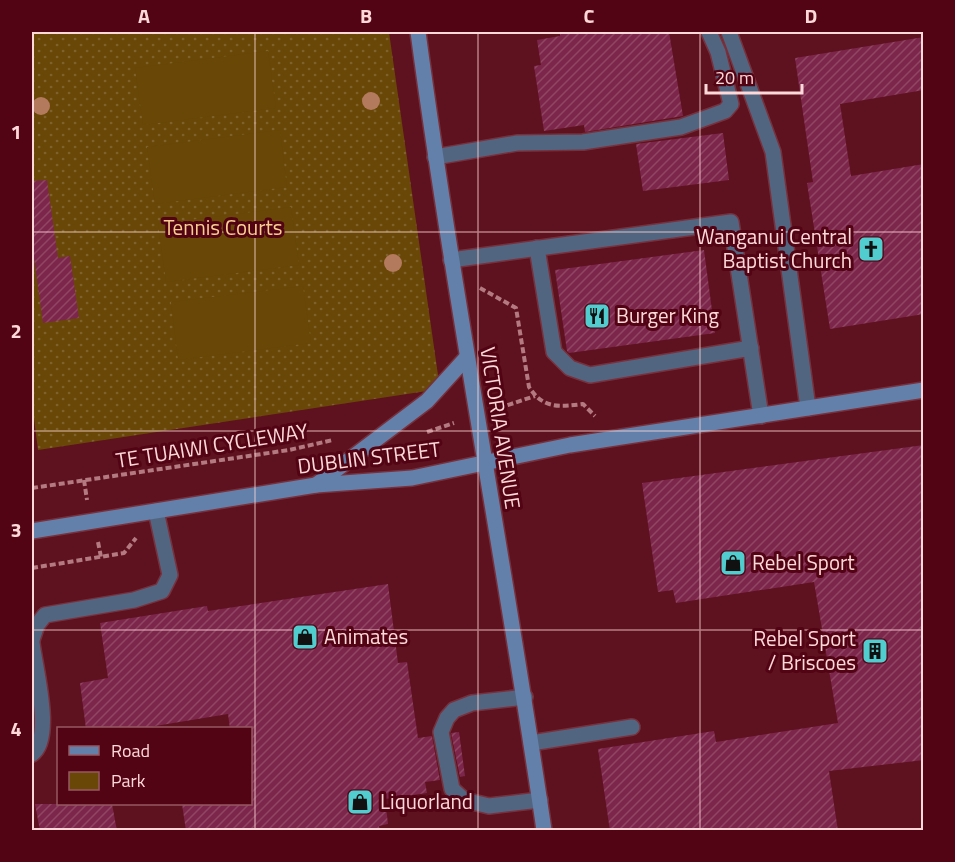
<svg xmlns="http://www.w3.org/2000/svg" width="955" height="862" viewBox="0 0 955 862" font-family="'Titillium Web',sans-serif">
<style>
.green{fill:url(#green-dots)}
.pitch{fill:#684707}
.building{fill:url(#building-hatch)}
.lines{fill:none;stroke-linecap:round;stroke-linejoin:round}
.lane-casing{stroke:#78313c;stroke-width:18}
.secondary-casing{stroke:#78313c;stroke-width:18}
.path{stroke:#b37a81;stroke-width:4;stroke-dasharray:6 3;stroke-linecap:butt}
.lane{stroke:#526580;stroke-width:15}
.secondary{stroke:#6380aa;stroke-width:15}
.tree{fill:#b37a5d}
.grid{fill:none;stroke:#ffd8d9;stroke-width:1.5;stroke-opacity:0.55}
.labels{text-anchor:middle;stroke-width:6;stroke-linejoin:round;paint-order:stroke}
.park-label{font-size:21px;fill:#f9cf90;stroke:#520314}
.poi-label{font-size:21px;fill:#ffd8d9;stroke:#520314;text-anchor:start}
.street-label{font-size:21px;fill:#ffd8d9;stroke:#520314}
.neatline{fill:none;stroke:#ffd8d9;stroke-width:2}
.grid-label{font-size:20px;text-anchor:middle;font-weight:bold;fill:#ffd8d9}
</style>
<defs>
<pattern id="green-dots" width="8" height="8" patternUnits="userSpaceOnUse" patternTransform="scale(1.5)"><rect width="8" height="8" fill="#684707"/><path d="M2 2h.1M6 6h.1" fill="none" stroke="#7f612b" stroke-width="1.8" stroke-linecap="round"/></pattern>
<pattern id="building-hatch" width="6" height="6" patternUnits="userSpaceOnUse" patternTransform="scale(1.5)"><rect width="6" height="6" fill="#7c264b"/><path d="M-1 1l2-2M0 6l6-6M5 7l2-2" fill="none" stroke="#904564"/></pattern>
</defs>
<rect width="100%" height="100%" fill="#5e111e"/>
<polygon class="green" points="32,32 389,32 440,389 38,450 32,403"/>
<g class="pitch">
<polygon points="268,51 276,108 143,125 135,68"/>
<polygon points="280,130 287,187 155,204 147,147"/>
<polygon points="291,207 299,265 166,282 158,224"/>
<polygon points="303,286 311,343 178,360 171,302"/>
</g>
<g class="building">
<polygon points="560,32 669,32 683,116 585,132 584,125 544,131 534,66 541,65 537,40 560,36"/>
<polygon points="924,37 924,90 840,104 851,176 924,164 924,314 830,329 807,183 813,182 795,58"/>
<polygon points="723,133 729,180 643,191 636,144"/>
<polygon points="47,180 58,258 70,256 79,318 43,323 32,244 32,181"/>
<polygon points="704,250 715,333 569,353 567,351 555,270"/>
<polygon points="924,445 924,760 829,771 838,831 610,831 598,749 714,731 716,742 838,723 814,582 676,603 673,590 658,592 642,483"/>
<polygon points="388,584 398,663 407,662 418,738 432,736 440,780 425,782 427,793 385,799 388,824 379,826 380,831 186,831 182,804 250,804 250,729 230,729 228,714 137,729 86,729 80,683 108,678 100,623 207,606 208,611"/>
<polygon points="459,732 465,776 460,777 451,733"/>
<polygon points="35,804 112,804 117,831 40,831"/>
</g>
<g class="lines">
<g class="lane-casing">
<g id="lane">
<polyline points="729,32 773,152 808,408"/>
<polyline points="435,157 517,143 583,142 681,127 725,111 731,104 718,52 709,32"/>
<polyline points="537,248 554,352 570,368 590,375 751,348"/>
<polyline points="451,260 731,222 761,416"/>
<polyline points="32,640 37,625 45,615 134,600 162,591 170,575 156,511"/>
<path d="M 32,643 C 35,668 54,739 32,754"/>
<polyline points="525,697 472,703 454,710 447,718 441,732 452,789 464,800 489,806 540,800"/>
<polyline points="531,743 632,727"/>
</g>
</g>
<g class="secondary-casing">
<g id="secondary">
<path d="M 418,32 C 454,299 505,564 544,830"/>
<polyline points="316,485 427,401 467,357"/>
<polyline points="32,531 316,485 412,478 570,445 924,390"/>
</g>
</g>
<g class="path">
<path d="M 480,288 L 516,308 L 529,387 C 543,409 559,407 583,404 L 595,416"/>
<polyline points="499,408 535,396"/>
<polyline points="427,432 454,423"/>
<polyline points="84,480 87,500"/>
<polyline points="32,488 289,450 333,440"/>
<polyline points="98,542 101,557"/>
<polyline points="32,568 124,553 136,538"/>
</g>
<use href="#lane" class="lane"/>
<use href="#secondary" class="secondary"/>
</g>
<g class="tree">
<circle cx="371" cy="101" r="9"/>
<circle cx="41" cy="106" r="9"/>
<circle cx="393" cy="263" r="9"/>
</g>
<path class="grid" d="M 255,32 L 255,830M 478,32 L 478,830M 700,32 L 700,830M 32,232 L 924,232M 32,431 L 924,431M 32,630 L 924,630"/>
<defs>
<g id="church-square" transform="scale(1.35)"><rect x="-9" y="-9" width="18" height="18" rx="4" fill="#52cdcf" stroke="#520314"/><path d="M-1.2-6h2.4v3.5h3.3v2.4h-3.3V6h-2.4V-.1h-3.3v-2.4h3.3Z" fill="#111"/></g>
<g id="restaurant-square" transform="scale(1.35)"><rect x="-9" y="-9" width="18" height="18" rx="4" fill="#52cdcf" stroke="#520314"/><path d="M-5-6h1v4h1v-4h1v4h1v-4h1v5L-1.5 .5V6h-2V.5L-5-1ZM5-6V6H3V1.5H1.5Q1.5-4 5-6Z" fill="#111"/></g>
<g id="shop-square" transform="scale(1.35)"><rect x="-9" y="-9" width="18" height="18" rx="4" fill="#52cdcf" stroke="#520314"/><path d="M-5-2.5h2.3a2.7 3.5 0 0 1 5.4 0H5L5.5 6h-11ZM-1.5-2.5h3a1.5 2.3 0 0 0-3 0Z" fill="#111"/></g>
<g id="building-square" transform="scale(1.35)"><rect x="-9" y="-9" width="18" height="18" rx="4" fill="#52cdcf" stroke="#520314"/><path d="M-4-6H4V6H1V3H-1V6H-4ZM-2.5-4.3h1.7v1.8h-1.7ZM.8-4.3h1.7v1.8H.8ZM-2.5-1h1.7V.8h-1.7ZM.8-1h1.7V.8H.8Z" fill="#111"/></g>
</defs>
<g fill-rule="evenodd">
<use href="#church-square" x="871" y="249"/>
<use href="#restaurant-square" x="597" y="316"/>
<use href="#shop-square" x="733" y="563"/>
<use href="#shop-square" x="305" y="637"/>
<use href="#building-square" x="875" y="651"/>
<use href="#shop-square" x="360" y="802"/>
</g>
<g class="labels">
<g class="park-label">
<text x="223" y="235">Tennis Courts</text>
</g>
<g class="poi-label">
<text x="852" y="244" text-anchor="end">Wanganui Central<tspan x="852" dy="24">Baptist Church</tspan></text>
<text x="616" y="323">Burger King</text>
<text x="752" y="570">Rebel Sport</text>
<text x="324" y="644">Animates</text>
<text x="856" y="646" text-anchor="end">Rebel Sport<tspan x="856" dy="24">/ Briscoes</tspan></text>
<text x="380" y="809">Liquorland</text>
</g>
<g class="street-label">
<text transform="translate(500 428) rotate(81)" y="7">VICTORIA AVENUE</text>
<text transform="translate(212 446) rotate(-9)" y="7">TE TUAIWI CYCLEWAY</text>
<text transform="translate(369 458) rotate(-7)" y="7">DUBLIN STREET</text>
</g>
</g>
<rect width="955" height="862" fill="none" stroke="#520314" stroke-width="66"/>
<rect x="57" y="727" width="195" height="78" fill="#520314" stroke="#975863" stroke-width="1.5"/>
<rect x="69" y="746" width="30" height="9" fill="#6380aa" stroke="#975863" stroke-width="1.5"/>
<text x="111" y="757" font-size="18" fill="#ffd8d9">Road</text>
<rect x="69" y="772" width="30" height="18" fill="#684707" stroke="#975863" stroke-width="1.5"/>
<text x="111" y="787" font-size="18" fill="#ffd8d9">Park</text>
<path d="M706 84v9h96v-9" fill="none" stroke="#ffd8d9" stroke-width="3"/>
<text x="715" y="84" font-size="18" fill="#ffd8d9" stroke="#520314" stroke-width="4.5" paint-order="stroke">20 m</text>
<rect x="33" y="33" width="889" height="796" class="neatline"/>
<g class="grid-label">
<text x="144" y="23">A</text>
<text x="366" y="23">B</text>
<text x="589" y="23">C</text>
<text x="811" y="23">D</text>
<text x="16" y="139">1</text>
<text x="16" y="338">2</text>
<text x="16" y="537">3</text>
<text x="16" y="736">4</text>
</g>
</svg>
